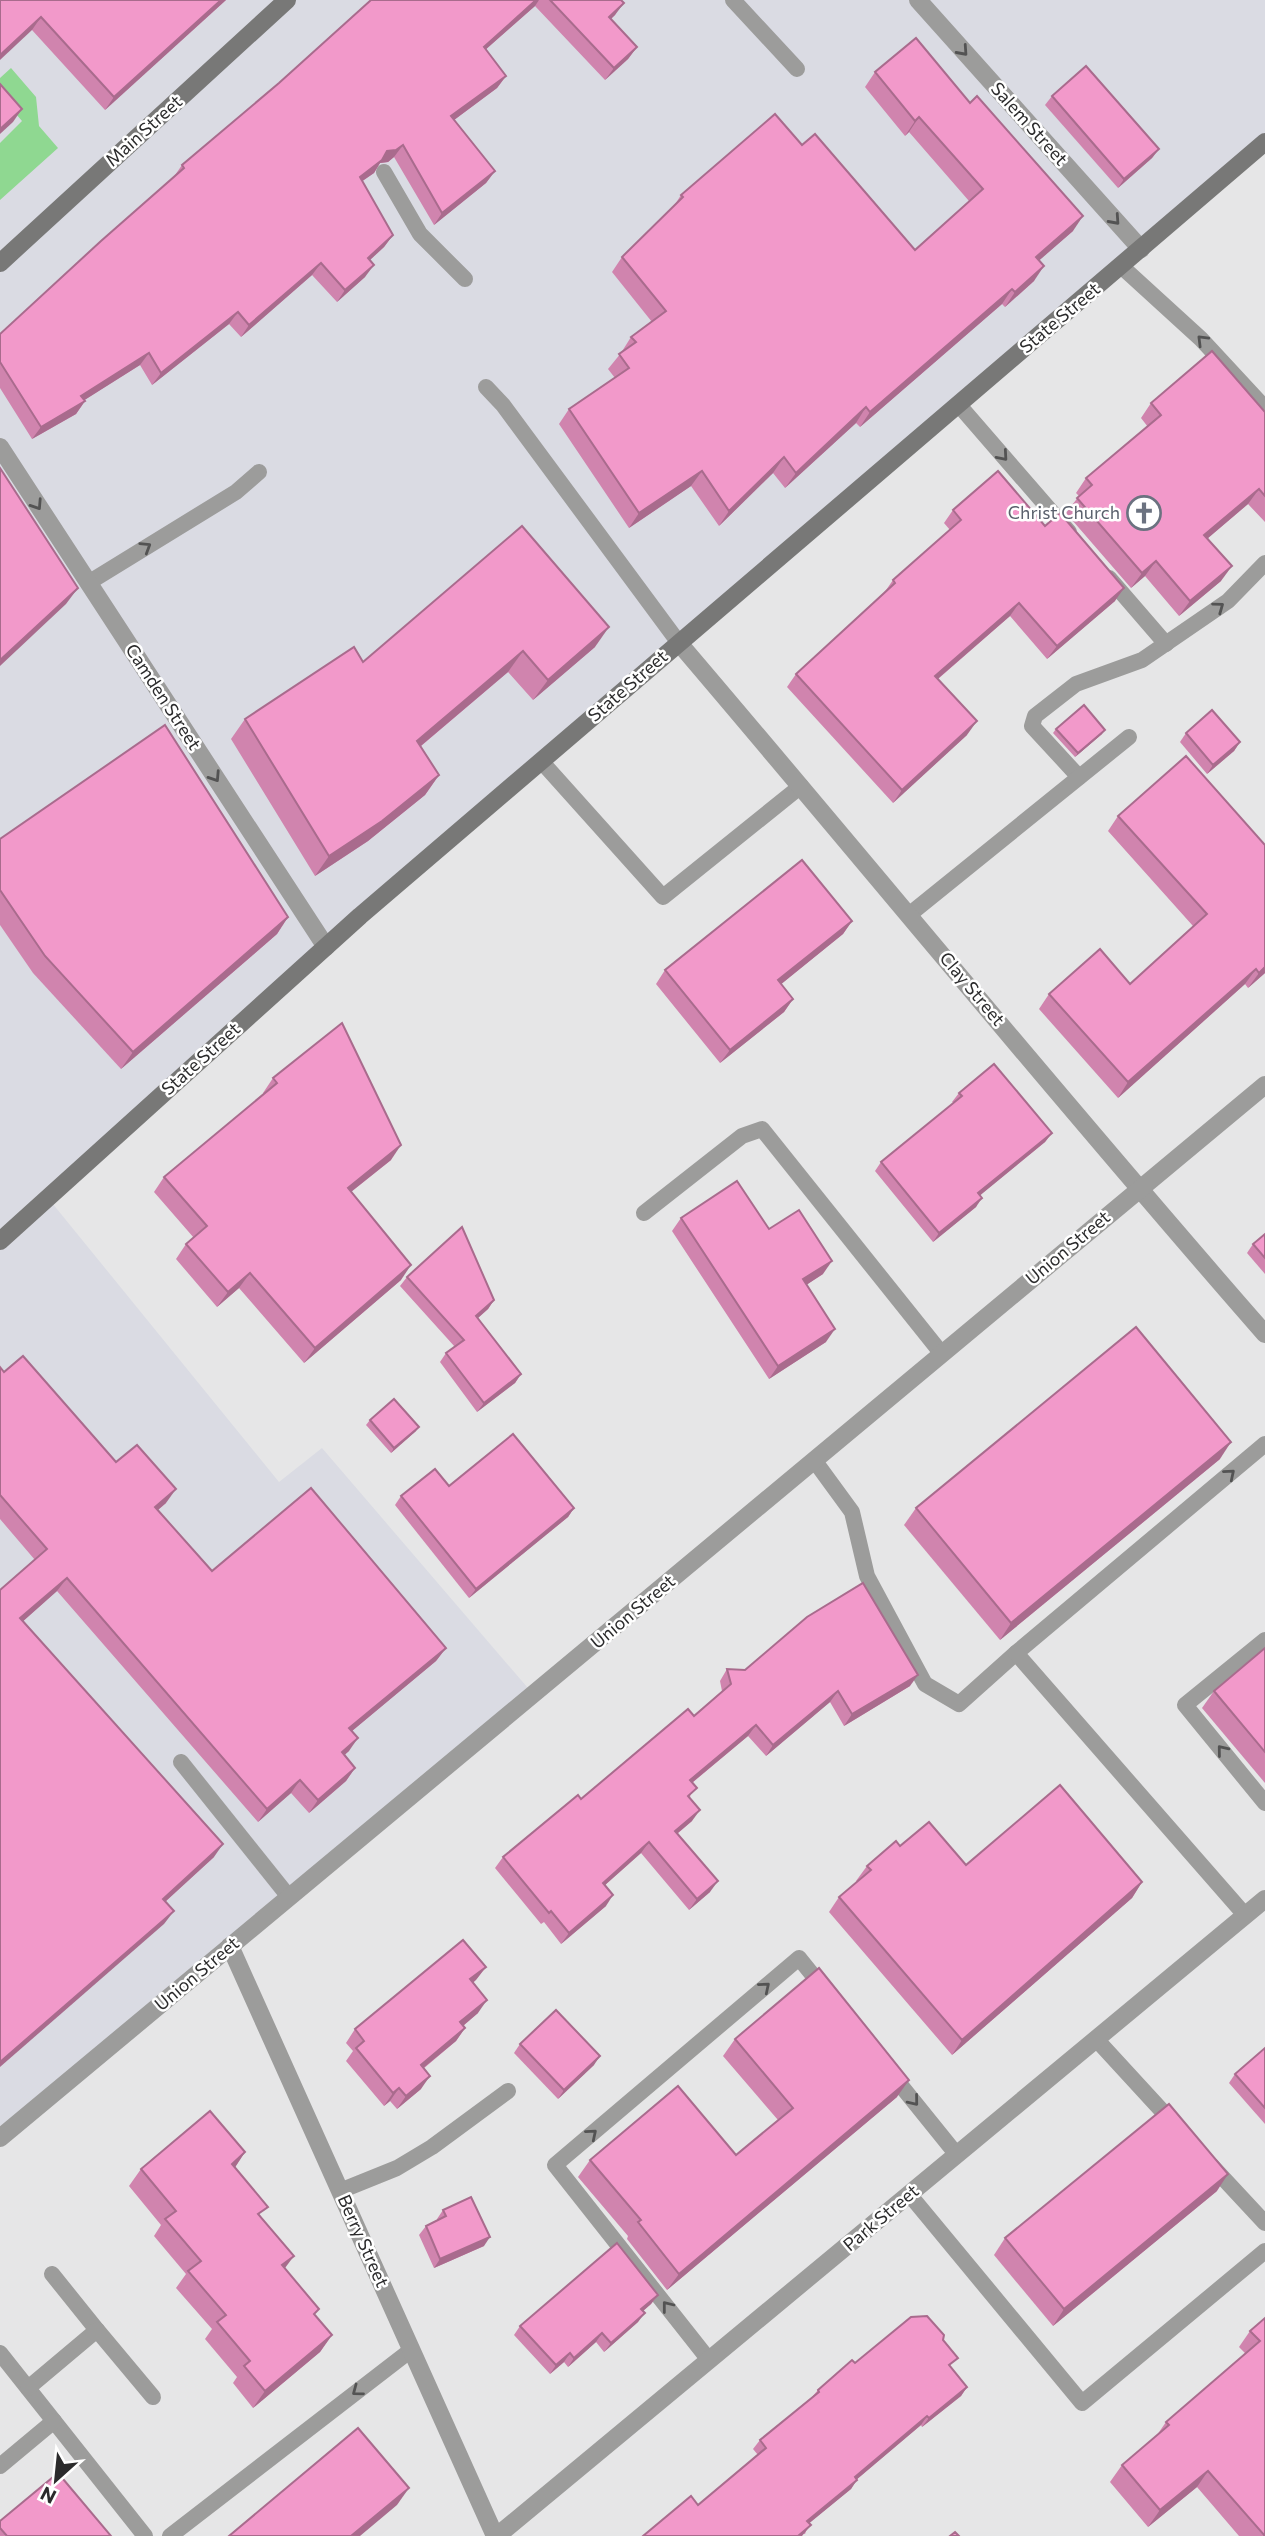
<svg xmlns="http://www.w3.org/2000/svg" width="1265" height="2536" viewBox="0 0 1265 2536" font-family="Commissioner,sans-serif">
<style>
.built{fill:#dadbe3}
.green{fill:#8fd891}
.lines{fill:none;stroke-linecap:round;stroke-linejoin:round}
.lane{stroke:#9c9c9b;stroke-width:16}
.street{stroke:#9c9c9b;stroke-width:18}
.secondary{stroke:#787877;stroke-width:18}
.wall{fill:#d084ae}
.shaded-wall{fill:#a96b8d}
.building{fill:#f299ca;stroke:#a96b8d;stroke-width:2}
.oneway{stroke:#535353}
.labels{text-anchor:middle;stroke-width:5;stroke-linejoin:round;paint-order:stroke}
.street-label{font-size:18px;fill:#2b2b2c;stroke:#fff}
.worship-label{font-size:18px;fill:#5b616d;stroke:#fff;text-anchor:end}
</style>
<rect width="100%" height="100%" fill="#e6e6e7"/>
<polygon class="built" points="0,0 1265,0 1265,142 48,1198 279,1482 322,1448 533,1694 0,2138"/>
<polygon class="green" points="11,68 36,97 39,126 58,148 0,200 0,143 22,121 0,95 0,78"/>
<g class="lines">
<g class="lane">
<polyline points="733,0 797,69"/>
<polyline points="384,172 420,234 465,279"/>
<polyline points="1121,266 1201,339 1265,408"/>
<polyline points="486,387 503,405 679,643"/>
<polyline points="958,404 1069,532"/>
<polyline points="1109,578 1166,644"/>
<polyline points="88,583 236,492 259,472"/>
<polyline points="541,761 663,897 801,786"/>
<polyline points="1079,777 1032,726 1035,716 1076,684 1142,660 1228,601 1265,563"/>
<polyline points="910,914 1129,737"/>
<polyline points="644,1213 742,1136 762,1129 942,1354"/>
<polyline points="814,1460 852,1512 867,1576 925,1684 959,1704 1016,1653"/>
<polyline points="1265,1640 1185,1705 1265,1803"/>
<polyline points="181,1762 289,1897"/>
<polyline points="1245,1915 1016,1653 1265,1444"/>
<polyline points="1096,2039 1175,2125"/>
<polyline points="890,2072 957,2155"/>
<polyline points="1211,2165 1265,2223"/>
<polyline points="340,2191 397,2168 432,2147 508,2091"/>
<polyline points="909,2194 1082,2403 1265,2251"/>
<polyline points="52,2274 97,2330"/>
<polyline points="0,2353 145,2536"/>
<polyline points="709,2360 555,2165 799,1958 824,1989"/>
<polyline points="28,2388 97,2330 153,2397"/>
<polyline points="0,2466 54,2421"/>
<polyline points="170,2536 411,2350"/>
</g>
<g class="street">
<polyline points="918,0 1141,249"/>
<polyline points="0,447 326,947"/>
<path d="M 679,643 C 875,873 1066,1107 1265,1334"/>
<polyline points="230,1946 495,2536"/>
<polyline points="0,2138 1265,1085"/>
<polyline points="497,2536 1265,1899"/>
</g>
<g class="secondary">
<polyline points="0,263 287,0"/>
<polyline points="0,1241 360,916 1265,142"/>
</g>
</g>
<g class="wall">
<polygon points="0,0 226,0 105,110 32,30"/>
<polygon points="371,0 621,0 615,15 611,19 637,47 628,59 605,80 535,6 486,49 506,76 497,88 454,120 495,171 486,183 434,225 394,157 388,162 380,163 374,173 362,181 393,235 384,247 370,260 365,277 337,302 312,275 241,337 229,324 152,385 140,365 84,400 85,401 76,414 32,439 0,388 0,334 173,178 182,165 279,83"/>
<polygon points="875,72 1073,231 1039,260 1034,281 1005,307 1002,304 860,427 856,423 785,488 773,473 719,526 691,486 629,528 559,424 569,409 615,378 608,369 621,353 631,337 652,322 612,272 622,257 674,206 681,195 802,145 915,250 969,201 909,132 905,136 865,87"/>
<polygon points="1052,96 1159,149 1152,158 1118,188 1045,105"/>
<polygon points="1151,403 1265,412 1265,522 1248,504 1208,538 1221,581 1179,616 1145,576 1131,588 1066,513 1079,496 1076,493 1086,478 1148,427 1141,418"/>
<polygon points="953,510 1045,526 1115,601 1047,659 1010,616 938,679 967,735 893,803 787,687 796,674 884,593 893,580 950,530 944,523"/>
<polygon points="595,647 533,700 508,672 421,746 439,775 425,795 368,841 315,876 231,739 245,719 363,662"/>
<polygon points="1056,729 1102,734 1075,757 1053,733"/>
<polygon points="1186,733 1240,742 1234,751 1207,774 1180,742"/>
<polygon points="1118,816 1265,845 1265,973 1248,988 1245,984 1118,1098 1039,1009 1049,994 1130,984 1193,926 1108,831"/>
<polygon points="0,839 288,917 277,934 121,1069 33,973 0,925"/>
<polygon points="852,921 843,934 781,984 793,999 784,1012 720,1063 656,984 665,970"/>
<polygon points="273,1078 391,1160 351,1192 401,1280 304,1363 239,1288 217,1307 176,1259 186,1244 194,1238 154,1192 164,1177 264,1094 263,1093"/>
<polygon points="959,1093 1052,1133 1045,1142 980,1195 976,1207 933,1242 875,1171 881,1162 954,1103 952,1102"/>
<polygon points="681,1218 769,1229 823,1274 806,1285 826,1342 769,1379 672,1231"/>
<polygon points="1265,1234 1265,1274 1247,1253 1253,1244"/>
<polygon points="407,1277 494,1300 488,1309 478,1318 521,1374 515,1383 477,1412 440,1362 446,1353 455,1347 400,1286"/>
<polygon points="0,1367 4,1372 166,1503 158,1510 212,1571 446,1648 436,1661 352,1731 349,1751 344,1755 355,1768 346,1781 309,1813 291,1793 258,1822 57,1591 23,1621 214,1857 166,1901 164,1924 0,1590 35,1560 0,1519"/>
<polygon points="370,1420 416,1431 391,1453 366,1425"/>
<polygon points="1220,1459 1000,1640 904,1525 916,1508"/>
<polygon points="449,1486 574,1508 568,1517 469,1598 395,1505 401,1496"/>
<polygon points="1265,1648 1265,1783 1202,1708 1214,1691"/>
<polygon points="727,1669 910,1686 844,1726 830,1702 766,1756 748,1736 692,1783 690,1798 692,1821 677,1834 710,1892 689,1910 641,1853 605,1885 606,1906 561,1944 544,1922 541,1924 495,1868 503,1857 694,1716 722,1691 720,1681"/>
<polygon points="900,1846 966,1865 1142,1882 1132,1898 952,2055 829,1912 839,1897 857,1882 856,1881 867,1866"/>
<polygon points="486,1967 473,1983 478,2013 463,2026 465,2028 456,2041 423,2069 421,2089 397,2109 390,2101 384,2106 346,2061 353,2051 346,2043 355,2029"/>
<polygon points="735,2039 897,2097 667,2290 627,2239 628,2236 578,2177 590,2160 736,2155 778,2120 723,2056"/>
<polygon points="520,2044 594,2065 558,2099 514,2053"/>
<polygon points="1265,2048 1265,2124 1229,2083 1235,2074"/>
<polygon points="245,2152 235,2167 261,2217 285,2268 315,2315 332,2335 320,2352 253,2408 233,2383 237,2377 205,2339 212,2329 176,2288 186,2274 154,2236 161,2225 129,2186 141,2169"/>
<polygon points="1217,2191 1053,2326 994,2255 1005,2238"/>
<polygon points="443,2210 484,2246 434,2268 419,2235 426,2226 437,2220 437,2219"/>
<polygon points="658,2295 651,2304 643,2311 638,2322 604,2352 596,2342 568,2367 564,2362 550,2374 514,2335 520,2326"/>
<polygon points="1265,2318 1265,2536 1239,2536 1197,2487 1148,2527 1110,2482 1122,2465 1155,2438 1166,2422 1246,2354 1239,2347 1250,2331"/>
<polygon points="943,2340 951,2367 967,2387 961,2396 922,2427 921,2425 857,2479 851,2489 809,2523 805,2534 698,2505 758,2455 753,2449 760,2440 812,2397 818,2390 855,2363"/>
<polygon points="0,2521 111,2536 0,2536"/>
</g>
<g class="shaded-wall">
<polygon points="221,0 226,0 105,110 114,97"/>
<polygon points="536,0 539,0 535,6 475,59 484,47"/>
<polygon points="624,3 615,15 600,29 609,17"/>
<polygon points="41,17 32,30 0,60 0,55"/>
<polygon points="637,47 628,59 605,80 614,68"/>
<polygon points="506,76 497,88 442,129 451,116"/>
<polygon points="22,109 13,122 0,134 0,129"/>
<polygon points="919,117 909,132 905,136 915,121"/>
<polygon points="403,145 394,157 388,162 380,163 374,173 351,189 360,177 387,151"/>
<polygon points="1159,149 1152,158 1118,188 1124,179"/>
<polygon points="495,171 486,183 434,225 442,213"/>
<polygon points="1083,216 1073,231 1026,272 1036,257"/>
<polygon points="393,235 384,247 359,270 368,258"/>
<polygon points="321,263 312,275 241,337 249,325"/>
<polygon points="374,265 365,277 337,302 345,290"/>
<polygon points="1044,266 1034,281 1005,307 1015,292"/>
<polygon points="1012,289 1002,304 860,427 870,412"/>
<polygon points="238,312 229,324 152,385 161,373"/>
<polygon points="149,353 140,365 72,408 81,396"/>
<polygon points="85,401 76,414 32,439 41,427"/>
<polygon points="866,407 856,423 785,488 796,473"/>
<polygon points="784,457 773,473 719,526 729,511"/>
<polygon points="702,471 691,486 629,528 639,513"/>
<polygon points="1259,489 1248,504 1194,550 1204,535"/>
<polygon points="1156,561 1145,576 1131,588 1142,573"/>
<polygon points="1232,566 1221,581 1179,616 1190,601"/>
<polygon points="78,588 66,604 0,666 0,660"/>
<polygon points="1124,588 1115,601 1047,659 1057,646"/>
<polygon points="1019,603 1010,616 926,689 935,676"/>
<polygon points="609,627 595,647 533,700 548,680"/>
<polygon points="523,651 508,672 403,761 417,741"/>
<polygon points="977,721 967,735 893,803 902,790"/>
<polygon points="1105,730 1102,734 1075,757 1078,753"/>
<polygon points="1240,742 1234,751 1207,774 1213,765"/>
<polygon points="439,775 425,795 368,841 315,876 329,856"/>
<polygon points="288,917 277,934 121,1069 133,1052"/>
<polygon points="852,921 843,934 769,994 778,980"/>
<polygon points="1265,967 1265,973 1248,988 1259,973"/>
<polygon points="1256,969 1245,984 1118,1098 1128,1082"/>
<polygon points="793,999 784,1012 720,1063 730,1050"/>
<polygon points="1052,1133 1045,1142 972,1202 978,1193"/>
<polygon points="401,1145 391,1160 337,1203 348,1188"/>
<polygon points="982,1198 976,1207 933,1242 939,1233"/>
<polygon points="832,1261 823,1274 794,1293 803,1279"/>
<polygon points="411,1265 401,1280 304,1363 315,1348"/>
<polygon points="250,1273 239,1288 217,1307 228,1292"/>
<polygon points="494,1300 488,1309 470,1325 476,1316"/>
<polygon points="835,1329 826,1342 769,1379 778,1366"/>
<polygon points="521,1374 515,1383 477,1412 484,1403"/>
<polygon points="419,1427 416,1431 391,1453 394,1448"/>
<polygon points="1231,1442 1220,1459 1000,1640 1011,1623"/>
<polygon points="176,1489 166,1503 146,1520 155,1507"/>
<polygon points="574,1508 568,1517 469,1598 476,1589"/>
<polygon points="67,1578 57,1591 11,1632 20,1618"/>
<polygon points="446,1648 436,1661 340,1741 349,1728"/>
<polygon points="918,1675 910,1686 844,1726 852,1714"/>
<polygon points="838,1691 830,1702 766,1756 773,1745"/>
<polygon points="756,1725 748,1736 682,1791 690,1780"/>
<polygon points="358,1738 349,1751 332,1766 342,1752"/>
<polygon points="355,1768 346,1781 309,1813 318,1800"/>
<polygon points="300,1780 291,1793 258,1822 267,1809"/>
<polygon points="700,1810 692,1821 667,1842 675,1831"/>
<polygon points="649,1842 641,1853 595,1894 603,1883"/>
<polygon points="223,1844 214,1857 154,1912 163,1899"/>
<polygon points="718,1881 710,1892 689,1910 697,1899"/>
<polygon points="1142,1882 1132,1898 952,2055 962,2040"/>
<polygon points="613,1895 606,1906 561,1944 569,1933"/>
<polygon points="174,1911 164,1924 0,2067 0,2062"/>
<polygon points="486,1967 476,1980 461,1992 470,1979"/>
<polygon points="487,2000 478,2013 451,2036 460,2022"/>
<polygon points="465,2028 456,2041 411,2078 421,2065"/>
<polygon points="600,2056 594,2065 558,2099 564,2090"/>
<polygon points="430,2076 421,2089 397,2109 406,2096"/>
<polygon points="909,2080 897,2097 667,2290 679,2274"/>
<polygon points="399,2088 390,2101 384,2106 393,2093"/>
<polygon points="245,2152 234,2169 232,2164"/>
<polygon points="1228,2174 1217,2191 1053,2326 1064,2309"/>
<polygon points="490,2237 484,2246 434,2268 440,2259"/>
<polygon points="294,2256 282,2272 282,2265"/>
<polygon points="658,2295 651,2304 635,2318 641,2309"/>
<polygon points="645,2313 638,2322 604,2352 611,2343"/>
<polygon points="602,2333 596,2342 568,2367 574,2358"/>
<polygon points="332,2335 320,2352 253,2408 265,2391"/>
<polygon points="570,2353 564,2362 550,2374 556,2365"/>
<polygon points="967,2387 961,2396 922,2427 929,2418"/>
<polygon points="927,2416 921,2425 849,2486 855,2477"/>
<polygon points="1208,2471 1197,2487 1148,2527 1160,2510"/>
<polygon points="857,2480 851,2489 801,2530 807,2521"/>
<polygon points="409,2488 397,2505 360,2536 351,2536"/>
<polygon points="811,2525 802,2536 798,2536"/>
</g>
<g class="building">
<polygon points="0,0 221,0 114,97 41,17 0,55"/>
<polygon points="371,0 536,0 484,47 506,76 451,116 495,171 442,213 403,145 396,150 387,151 382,160 360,177 393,235 368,258 374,265 345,290 321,263 249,325 238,312 161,373 149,353 81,396 85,401 41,427 0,362 0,334 101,241 184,168 182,165 279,83"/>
<polygon points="550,0 621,0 624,3 609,17 637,47 614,68"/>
<polygon points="916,38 970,103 977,96 1083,216 1036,257 1044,266 1015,292 1012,289 870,412 866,407 796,473 784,457 729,511 702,471 639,513 569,409 629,368 619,354 636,342 631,337 666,311 622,257 683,197 681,195 775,114 802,145 815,134 915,250 983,189 919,117 915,121 875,72"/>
<polygon points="1086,66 1159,149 1124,179 1052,96"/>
<polygon points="0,84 22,109 0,129"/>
<polygon points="1212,351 1265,412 1265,496 1259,489 1204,535 1232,566 1190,601 1156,561 1142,573 1077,498 1092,485 1086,478 1161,415 1151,403"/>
<polygon points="0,468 78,588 0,660"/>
<polygon points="998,471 1045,526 1060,513 1124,588 1057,646 1019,603 935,676 977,721 902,790 796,674 895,583 893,580 961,520 953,510"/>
<polygon points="522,526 609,627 548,680 523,651 417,741 439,775 382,821 329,856 245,719 354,647 363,662"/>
<polygon points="1084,705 1105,730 1078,753 1056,729"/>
<polygon points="1212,710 1240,742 1213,765 1186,733"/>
<polygon points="165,725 288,917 133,1052 45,956 0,890 0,839"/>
<polygon points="1186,756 1265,845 1265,967 1259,973 1256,969 1128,1082 1049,994 1100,949 1130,984 1207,914 1118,816"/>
<polygon points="802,860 852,921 778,980 793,999 730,1050 665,970"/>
<polygon points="342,1023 401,1145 348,1188 411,1265 315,1348 250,1273 228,1292 186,1244 207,1226 164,1177 277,1083 273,1078"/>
<polygon points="994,1064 1052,1133 978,1193 982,1198 939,1233 881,1162 962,1096 959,1093"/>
<polygon points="737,1181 769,1229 799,1210 832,1261 803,1279 835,1329 778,1366 681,1218"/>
<polygon points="462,1227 494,1300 476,1316 521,1374 484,1403 446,1353 464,1340 407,1277"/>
<polygon points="1265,1234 1265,1258 1253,1244"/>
<polygon points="1136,1327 1231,1442 1011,1623 916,1508"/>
<polygon points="23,1356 116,1462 137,1445 176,1489 155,1507 212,1571 311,1488 446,1648 349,1728 358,1738 342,1752 355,1768 318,1800 300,1780 267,1809 67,1578 20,1618 223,1844 163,1899 174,1911 0,2062 0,1590 47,1549 0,1495 0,1367 4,1372"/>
<polygon points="394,1399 419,1427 394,1448 370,1420"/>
<polygon points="513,1434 574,1508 476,1589 401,1496 435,1469 449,1486"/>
<polygon points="863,1583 918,1675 852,1714 838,1691 773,1745 756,1725 690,1780 697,1788 688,1796 700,1810 675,1831 718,1881 697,1899 649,1842 603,1883 613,1895 569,1933 551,1911 549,1913 503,1857 578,1795 581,1799 688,1709 694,1716 731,1684 727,1669 745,1670 807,1617"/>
<polygon points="1265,1648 1265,1752 1214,1691"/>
<polygon points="1060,1785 1142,1882 962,2040 839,1897 871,1870 867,1866 896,1841 900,1846 929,1822 966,1865"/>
<polygon points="463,1940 486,1967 470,1979 487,2000 460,2022 465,2028 421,2065 430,2076 406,2096 399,2088 393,2093 356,2048 364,2041 355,2029"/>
<polygon points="819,1968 909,2080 679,2274 638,2222 641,2220 590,2160 678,2086 736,2155 793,2108 735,2039"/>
<polygon points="556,2010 600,2056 564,2090 520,2044"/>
<polygon points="1265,2048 1265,2108 1235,2074"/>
<polygon points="1169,2104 1228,2174 1064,2309 1005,2238"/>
<polygon points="210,2111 245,2152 232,2164 268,2207 258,2214 294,2256 282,2265 319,2309 314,2314 332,2335 265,2391 244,2366 250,2361 217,2322 226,2315 188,2271 201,2261 165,2219 176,2211 141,2169"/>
<polygon points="471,2197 490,2237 440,2259 426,2226 446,2216 443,2210"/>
<polygon points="617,2243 658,2295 641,2309 645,2313 611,2343 602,2333 574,2358 570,2353 556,2365 520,2326"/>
<polygon points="927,2316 944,2335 943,2340 958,2358 949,2365 967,2387 929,2418 927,2416 855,2477 857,2480 807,2521 811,2525 798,2536 643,2536 691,2496 698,2505 766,2448 760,2440 819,2392 818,2390 852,2360 855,2363 911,2317"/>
<polygon points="1265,2318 1265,2536 1208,2471 1160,2510 1122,2465 1169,2425 1166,2422 1260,2341 1250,2331"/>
<polygon points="358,2428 409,2488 351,2536 229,2536"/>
<polygon points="58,2473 111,2536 7,2536 0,2528 0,2521"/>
<polygon points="955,2532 959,2536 950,2536"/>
</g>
<defs><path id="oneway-chevron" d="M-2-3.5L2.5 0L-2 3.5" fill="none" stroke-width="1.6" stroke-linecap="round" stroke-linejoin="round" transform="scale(1.75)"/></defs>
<g class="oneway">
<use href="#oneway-chevron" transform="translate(963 51) rotate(48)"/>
<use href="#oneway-chevron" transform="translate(1115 220) rotate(48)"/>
<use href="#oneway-chevron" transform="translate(1202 340) rotate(-135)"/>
<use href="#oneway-chevron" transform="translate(1003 456) rotate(49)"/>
<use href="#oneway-chevron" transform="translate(37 505) rotate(57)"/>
<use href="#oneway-chevron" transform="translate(146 547) rotate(-32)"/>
<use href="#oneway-chevron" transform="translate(1219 607) rotate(-36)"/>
<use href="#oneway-chevron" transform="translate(215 777) rotate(57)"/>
<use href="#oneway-chevron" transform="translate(1230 1474) rotate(-40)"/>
<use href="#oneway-chevron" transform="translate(1222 1750) rotate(-129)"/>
<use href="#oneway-chevron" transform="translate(765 1987) rotate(-40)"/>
<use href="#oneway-chevron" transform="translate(914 2101) rotate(51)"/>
<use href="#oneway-chevron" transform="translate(592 2134) rotate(-40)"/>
<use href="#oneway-chevron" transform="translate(667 2306) rotate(-128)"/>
<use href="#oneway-chevron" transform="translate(357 2391) rotate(143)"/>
</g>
<defs>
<g id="church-ring" transform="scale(1.75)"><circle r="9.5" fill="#fff" stroke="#6b7280" stroke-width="1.5"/><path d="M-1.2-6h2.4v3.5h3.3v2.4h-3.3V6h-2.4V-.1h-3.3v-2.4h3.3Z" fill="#6b7280"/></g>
</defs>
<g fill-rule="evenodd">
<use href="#church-ring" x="1144" y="513"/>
</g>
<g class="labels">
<g class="street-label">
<text transform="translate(1029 124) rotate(48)" y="6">Salem Street</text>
<text transform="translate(144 131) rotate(-42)" y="6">Main Street</text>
<text transform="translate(1060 318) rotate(-40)" y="6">State Street</text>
<text transform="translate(628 686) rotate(-41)" y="6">State Street</text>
<text transform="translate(163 697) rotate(57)" y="6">Camden Street</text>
<text transform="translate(972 989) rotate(50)" y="6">Clay Street</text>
<text transform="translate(201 1059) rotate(-42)" y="6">State Street</text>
<text transform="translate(1068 1248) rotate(-40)" y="6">Union Street</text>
<text transform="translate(633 1612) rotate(-40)" y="6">Union Street</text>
<text transform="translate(197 1974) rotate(-40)" y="6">Union Street</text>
<text transform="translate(881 2218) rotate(-40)" y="6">Park Street</text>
<text transform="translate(363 2241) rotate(66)" y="6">Berry Street</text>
</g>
<g class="worship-label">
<text x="1120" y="519">Christ Church</text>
</g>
</g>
<g transform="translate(56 2480) rotate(207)" stroke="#ffffff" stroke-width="5" paint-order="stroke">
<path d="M0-5L12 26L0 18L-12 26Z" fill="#2b2b2c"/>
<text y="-10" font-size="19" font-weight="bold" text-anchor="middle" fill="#2b2b2c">N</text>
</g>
</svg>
